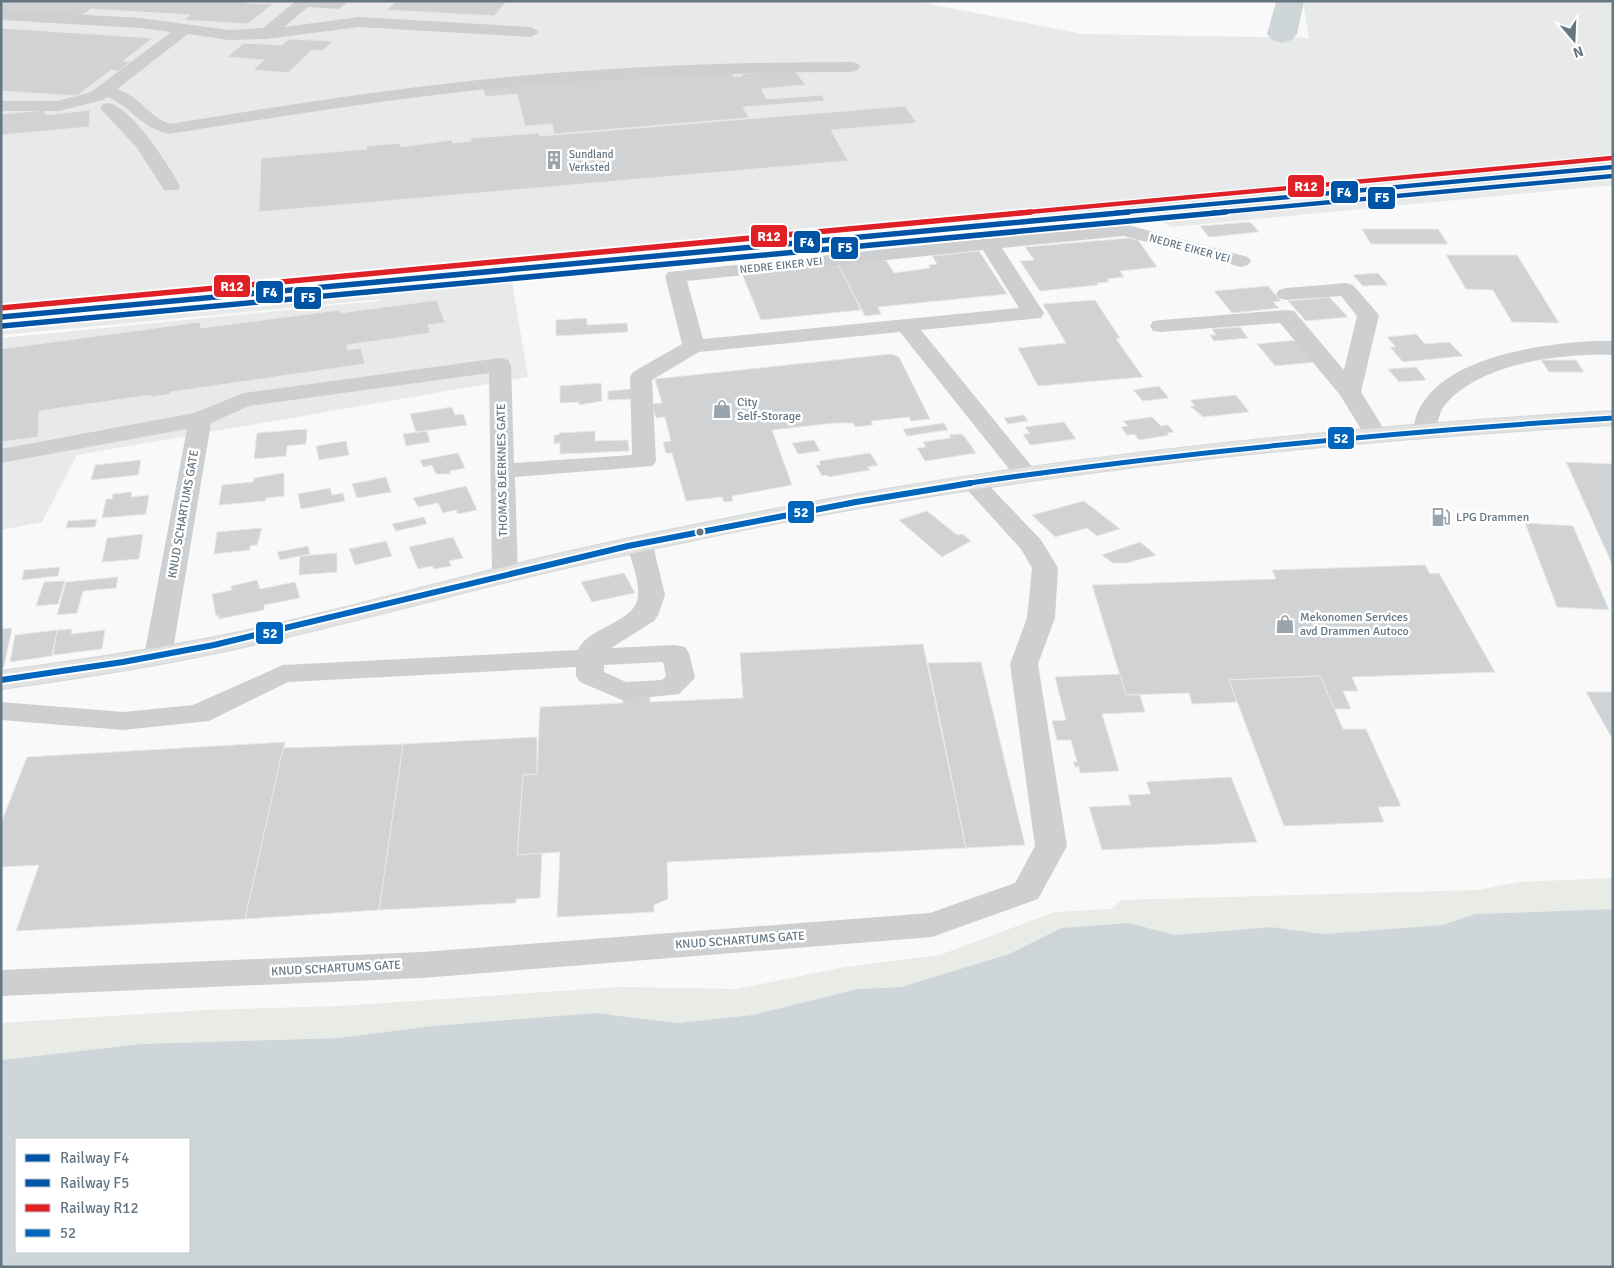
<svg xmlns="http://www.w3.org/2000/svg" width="1614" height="1268" viewBox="0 0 1614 1268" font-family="Signika,sans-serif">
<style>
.built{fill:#e8e9e9}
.green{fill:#e8ebe6}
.water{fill:#ced6d9;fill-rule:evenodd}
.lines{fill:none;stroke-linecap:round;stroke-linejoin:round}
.river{fill:#ced6d9;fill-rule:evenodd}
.building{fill:#d0d2d3;stroke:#e8e8e8}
.major-casing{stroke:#d5d6d7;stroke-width:2}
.minor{fill:#cecfd0;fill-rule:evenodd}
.major{fill:#e1e2e2;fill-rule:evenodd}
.bus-1-far1-casing{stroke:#fff;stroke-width:8}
.bus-1-casing{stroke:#fff;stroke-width:10}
.bus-1-far1{stroke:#0065bd;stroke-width:5}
.bus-1{stroke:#0065bd;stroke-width:6}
.rail-1-far1-casing{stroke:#fff;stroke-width:7}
.rail-1-casing{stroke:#fff;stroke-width:9}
.rail-2-far1-casing{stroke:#fff;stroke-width:7}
.rail-2-casing{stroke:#fff;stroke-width:9}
.rail-3-far1-casing{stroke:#fff;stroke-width:7}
.rail-3-casing{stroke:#fff;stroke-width:9}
.rail-1-far1{stroke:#0054a6;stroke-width:4.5}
.rail-1{stroke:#0054a6;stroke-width:5.5}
.rail-2-far1{stroke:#0054a6;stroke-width:4.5}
.rail-2{stroke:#0054a6;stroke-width:5.5}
.rail-3-far1{stroke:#df2027;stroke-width:4.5}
.rail-3{stroke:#df2027;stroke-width:5.5}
.bus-dot{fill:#657683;stroke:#fff;stroke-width:2}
.labels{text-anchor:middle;stroke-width:5;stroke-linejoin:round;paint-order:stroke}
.far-poi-label{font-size:11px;fill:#657683;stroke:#fff;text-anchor:start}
.far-street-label{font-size:11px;fill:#657683;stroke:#fff}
.poi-label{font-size:12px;fill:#657683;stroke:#fff;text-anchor:start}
.street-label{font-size:12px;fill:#657683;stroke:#fff}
.line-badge{stroke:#fff;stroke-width:2}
.badge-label{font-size:14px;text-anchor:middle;font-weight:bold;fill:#fff}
</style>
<rect width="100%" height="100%" fill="#f9f9f9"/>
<polygon class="built" points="1,1 914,1 1083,34 1309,38 1303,1 1613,1 1613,185 1172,227 1159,221 930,243 927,238 910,239 912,244 512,282 528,377 77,455 42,522 1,530 1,338 378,301 383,299 1,335"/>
<polygon class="green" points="1613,878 1613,909 1475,914 1442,925 1324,934 1271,927 1175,935 1129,923 1061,928 1009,954 901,987 858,989 752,1015 677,1023 596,1013 432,1026 338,1038 141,1044 1,1060 1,1023 206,1010 340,1006 620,987 737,989 845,967 940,955 1055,912 1111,909 1122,900 1478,890 1520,882"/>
<path class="water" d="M 1613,909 L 1613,1267 L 1,1267 L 1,1060 L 141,1044 L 338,1038 L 432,1026 L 596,1013 L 677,1023 L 752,1015 L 858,989 L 901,987 L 1009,954 L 1061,928 L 1129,923 L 1175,935 L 1271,927 L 1324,934 L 1442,925 L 1475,914 ZM 16,1139 L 189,1139 L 189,1252 L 16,1252 Z"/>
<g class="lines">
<polygon class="river" points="1276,2 1304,2 1297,34 1292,40 1282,43 1272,40 1267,34"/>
</g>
<g class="building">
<polygon points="1,1 247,1 246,3 273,4 248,24 184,20 190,15 91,9 81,16 1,11"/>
<polygon points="396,1 507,1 494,16 387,10"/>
<polygon points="1,28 153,38 123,61 131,61 119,71 111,70 77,96 1,91"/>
<polygon points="290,39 333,41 323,51 312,50 288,73 253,70 264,60 227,57 244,43 281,45"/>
<polygon points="730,70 734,77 742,76 741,74 794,70 806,85 761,89 767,99 822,95 825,101 743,107 749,118 554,134 552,124 525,126 517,94 485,97 483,87"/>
<polygon points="905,106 917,123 831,130 848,161 259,212 261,158 367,149 366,146 400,143 400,147 452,140 453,143 471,141 471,138 539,133 539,136"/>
<polygon points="45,110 45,115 90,110 89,127 1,135 1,114"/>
<polygon points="1250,222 1259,232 1209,237 1200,226"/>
<polygon points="1362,229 1438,229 1448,244 1371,244"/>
<polygon points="1129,238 1138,240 1157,267 1120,271 1124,277 1107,279 1109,282 1097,283 1098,285 1040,291 1020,261 1034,260 1025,247"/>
<polygon points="979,251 1007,294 878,307 881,314 865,316 838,264 886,260 894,273 930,268 929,265 937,264 932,256"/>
<polygon points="1446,255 1517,255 1559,323 1512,322 1493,290 1466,289"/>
<polygon points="838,264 861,310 761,320 742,274"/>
<polygon points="1378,273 1388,285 1363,286 1353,275"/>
<polygon points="1268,286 1281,301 1273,302 1279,308 1232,313 1214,291"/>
<polygon points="1329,297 1348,317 1306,321 1288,301"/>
<polygon points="437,300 445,323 428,325 430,333 347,345 348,350 361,348 365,364 171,392 171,394 151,397 151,395 39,411 38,437 1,442 1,349 200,322 201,328 339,310 340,313"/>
<polygon points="1095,300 1120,338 1116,339 1143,377 1038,386 1018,348 1066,343 1043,304"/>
<polygon points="587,318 587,325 627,323 628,332 556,336 556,320"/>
<polygon points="1240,327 1248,338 1214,341 1210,335 1216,335 1212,329"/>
<polygon points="1416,334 1425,344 1449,342 1463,356 1403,362 1390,347 1396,347 1387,337"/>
<polygon points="1297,340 1316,362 1275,366 1257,344"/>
<polygon points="891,354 899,357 930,419 911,421 909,417 871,421 873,425 855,427 853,423 835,423 772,430 792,485 732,496 733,501 724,502 722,497 686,501 672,453 666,453 663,442 671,441 665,417 656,418 652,404 662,403 655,379"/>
<polygon points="1541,360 1576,360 1584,372 1549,372"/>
<polygon points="1416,367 1426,380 1399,382 1388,369"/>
<polygon points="601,383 602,401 579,405 579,402 560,403 560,386"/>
<polygon points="1159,386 1169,398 1143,401 1133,390"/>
<polygon points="633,389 633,399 608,400 608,391"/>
<polygon points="1236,395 1249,412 1203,417 1190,406 1195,406 1190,400"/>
<polygon points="452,407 455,415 463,414 467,425 416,432 410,414"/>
<polygon points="1024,415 1028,421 1008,424 1004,418"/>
<polygon points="1152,417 1161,426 1168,425 1174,432 1167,433 1169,435 1139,440 1134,434 1127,435 1121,427 1128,426 1123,421"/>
<polygon points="1064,422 1076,439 1030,445 1023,434 1030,434 1025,427"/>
<polygon points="944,423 948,430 907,436 903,429"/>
<polygon points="307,429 306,444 287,446 286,456 254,459 257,433"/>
<polygon points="427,431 430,442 406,446 403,434"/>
<polygon points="595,431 595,441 628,440 629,451 560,454 560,443 554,444 554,435 559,435 559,433"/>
<polygon points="960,434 964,436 976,453 925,461 917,448 926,447 923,442 951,438 949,435"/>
<polygon points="814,440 820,451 798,454 792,443"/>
<polygon points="346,441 349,455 319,460 316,446"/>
<polygon points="458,453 465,468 450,471 451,474 436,474 432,465 423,467 420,460"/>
<polygon points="870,453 878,465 867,467 870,470 828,477 827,475 822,476 816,465 821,465 819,461"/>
<polygon points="141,460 138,475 91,480 95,465"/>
<polygon points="1566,462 1613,464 1613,566"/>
<polygon points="284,473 284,496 266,498 265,501 219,505 222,485 253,482 254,478"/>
<polygon points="386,477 391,492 357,498 352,484"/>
<polygon points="466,486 477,510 458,514 456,510 443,513 438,503 418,507 413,498"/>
<polygon points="330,488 332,495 343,493 345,501 301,509 298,494"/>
<polygon points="132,492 131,497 149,495 146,514 102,518 106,499 112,499 113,494"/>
<polygon points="1084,501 1120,529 1097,536 1087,528 1055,537 1032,515"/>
<polygon points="927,511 957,535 962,534 971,541 942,557 899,520"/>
<polygon points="424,517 427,524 396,531 392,524"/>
<polygon points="97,519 95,527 66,528 68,521"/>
<polygon points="1525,523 1573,526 1609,610 1557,607"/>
<polygon points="262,528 257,545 250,546 250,550 214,554 217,532"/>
<polygon points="143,534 139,559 102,562 107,538"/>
<polygon points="453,537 463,558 449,561 451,566 434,569 432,566 418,569 409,547"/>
<polygon points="386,541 392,556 355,565 349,549"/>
<polygon points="1140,542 1156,555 1127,563 1113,563 1102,555"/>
<polygon points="308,546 310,554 280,560 277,552"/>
<polygon points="337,553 337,572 299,575 300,556"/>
<polygon points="1425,565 1430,574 1439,573 1495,672 1352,677 1358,691 1343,691 1351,709 1334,709 1320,676 1229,680 1237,702 1192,704 1189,693 1126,695 1092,585 1276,579 1272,570"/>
<polygon points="60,567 58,576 22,580 24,570"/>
<polygon points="624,573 635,593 592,602 581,582"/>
<polygon points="118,577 116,588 83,591 77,613 57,615 66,582"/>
<polygon points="257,580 260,589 295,582 300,598 264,605 264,610 219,619 218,615 216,616 212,594 232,590 231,586"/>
<polygon points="65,581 58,604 36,606 44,582"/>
<polygon points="12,628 4,667 1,668 1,629"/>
<polygon points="72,629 71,634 105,630 102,649 53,655 57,630"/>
<polygon points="57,630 52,656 10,662 15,635"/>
<polygon points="923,644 966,848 667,862 668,899 654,905 654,912 557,917 560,852 517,855 523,775 537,774 540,707 623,703 622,699 650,697 650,702 743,698 740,653"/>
<polygon points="981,662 1025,845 966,848 928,663"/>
<polygon points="1120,674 1126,695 1140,695 1145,712 1102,714 1119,771 1080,773 1079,767 1075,767 1073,762 1077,762 1071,740 1057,740 1052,721 1066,720 1055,677"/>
<polygon points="1320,676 1343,729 1366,729 1401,806 1378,807 1384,822 1284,826 1229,680"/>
<polygon points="1586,692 1613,692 1613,740"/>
<polygon points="537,737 537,774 523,775 517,855 542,853 540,898 516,899 516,903 379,910 403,744"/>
<polygon points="285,742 245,919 16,931 39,865 1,867 1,823 27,757"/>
<polygon points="403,744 379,910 245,919 283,748"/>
<polygon points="1231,777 1257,842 1102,850 1089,807 1131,805 1128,795 1151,794 1146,782"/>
</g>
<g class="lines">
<g class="major-casing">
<path id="major" d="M 1613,411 L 1613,425 C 1322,442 1034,472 748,529 C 671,545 593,561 515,580 C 425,602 335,627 244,647 C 164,665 83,678 1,689 L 1,671 C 83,660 164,648 244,631 C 333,612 420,587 508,566 C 587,546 668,530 749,514 C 1034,458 1322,428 1613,411 Z"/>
</g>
<g class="minor">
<path d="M 296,1 L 344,1 L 346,4 L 338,9 L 308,7 L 284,27 L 359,17 L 531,27 L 539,32 L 531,37 L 359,27 L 266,39 L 229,40 L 188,34 L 117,89 C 138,95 149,117 170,124 C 286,105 402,87 519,76 C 630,66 741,62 852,62 L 858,64 L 860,67 L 858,70 L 852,72 C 741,72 631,77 520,86 C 403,96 285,116 169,134 C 139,127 132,107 107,97 L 103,100 L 58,111 L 1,111 L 1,101 L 58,101 L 91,92 L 171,32 L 140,28 L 1,20 L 1,10 L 140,18 L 229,30 L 263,28 Z"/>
<path d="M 109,103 C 133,109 168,164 180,186 L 178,190 L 164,190 L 137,148 L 100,108 L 103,104 Z"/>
<path d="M 1124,224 L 1248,257 L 1251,261 L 1248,265 L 1241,267 L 1124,236 L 1002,248 L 1044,313 L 1041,318 L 921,330 L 1038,474 L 1035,479 L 1026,481 L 1017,479 L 900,332 L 699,352 L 652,380 L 656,461 L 653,466 L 515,477 L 518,574 L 514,580 L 505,582 L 496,580 L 492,574 L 489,373 L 249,406 L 211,423 L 172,656 L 168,662 L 158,665 L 148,662 L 144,656 L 187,429 L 1,463 L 1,449 L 194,413 L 244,393 L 500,358 L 508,360 L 511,365 L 514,463 L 632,455 L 630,377 L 633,372 L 682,344 L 665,276 L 668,272 ZM 983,250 L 1019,308 L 703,339 L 687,281 Z"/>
<polygon points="1346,283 1353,285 1379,315 1361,392 1387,434 1383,439 1375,441 1367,439 1340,395 1280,323 1161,332 1153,331 1150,326 1153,321 1161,320 1286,310 1294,311 1344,370 1357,316 1341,296 1286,300 1279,298 1276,294 1279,290 1286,288"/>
<path d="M 1593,341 L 1613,341 L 1613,355 C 1561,353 1479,363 1444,406 C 1438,414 1439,425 1433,434 L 1425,436 L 1417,434 L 1413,429 C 1415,420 1417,411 1422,404 C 1452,356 1542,344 1593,341 Z"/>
<polygon points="972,475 981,477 1041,540 1058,568 1055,618 1038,664 1067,846 1038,899 932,937 422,978 1,996 1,970 422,952 930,913 1015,883 1035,846 1010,664 1027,618 1032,568 1021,549 960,482 963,477"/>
<path d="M 640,537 L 649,540 L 653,545 L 665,595 L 658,615 L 654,621 L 611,648 L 675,645 L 685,647 L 689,653 L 695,678 L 679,694 L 622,700 L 580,682 L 576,676 L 576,667 L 288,682 L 209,721 L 123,730 L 1,720 L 1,702 L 123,712 L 193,705 L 283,665 L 578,650 C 588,626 638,623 638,594 C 639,579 631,560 627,545 L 631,540 ZM 663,662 L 666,676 L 662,680 L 626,682 L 604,672 L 604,665 Z"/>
</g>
<use href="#major" class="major"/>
<g class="bus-1-far1-casing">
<path id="bus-1-far1" d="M 963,484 C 1179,452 1395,432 1613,418"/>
</g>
<g class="bus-1-casing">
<polyline id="bus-1" points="1,680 123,662 214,645 628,546 856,502 971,483"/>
</g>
<use href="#bus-1-far1" class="bus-1-far1"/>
<use href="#bus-1" class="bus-1"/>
<g class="rail-1-far1-casing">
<polyline id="rail-1-far1" points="1115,213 1613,167"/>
</g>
<g class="rail-1-casing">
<polyline id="rail-1" points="1,317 1129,212"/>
</g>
<g class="rail-2-far1-casing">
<polyline id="rail-2-far1" points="1212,213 1613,176"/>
</g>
<g class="rail-2-casing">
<polyline id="rail-2" points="2,326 1226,212"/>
</g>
<g class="rail-3-far1-casing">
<polyline id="rail-3-far1" points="1018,213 1612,158"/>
</g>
<g class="rail-3-casing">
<polyline id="rail-3" points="1,308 1031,212"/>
</g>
<use href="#rail-1-far1" class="rail-1-far1"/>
<use href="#rail-1" class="rail-1"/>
<use href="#rail-2-far1" class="rail-2-far1"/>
<use href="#rail-2" class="rail-2"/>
<use href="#rail-3-far1" class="rail-3-far1"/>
<use href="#rail-3" class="rail-3"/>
</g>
<defs>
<g id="building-bare" transform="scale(1.5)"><path d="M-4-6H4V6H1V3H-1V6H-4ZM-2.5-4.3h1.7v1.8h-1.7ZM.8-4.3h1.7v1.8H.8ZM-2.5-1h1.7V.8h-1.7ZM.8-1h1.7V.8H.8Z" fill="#99a4ac" stroke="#fff" stroke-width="2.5" paint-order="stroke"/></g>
<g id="shop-bare" transform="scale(1.5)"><path d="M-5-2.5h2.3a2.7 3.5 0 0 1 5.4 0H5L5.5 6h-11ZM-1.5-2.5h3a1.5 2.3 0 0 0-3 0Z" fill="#99a4ac" stroke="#fff" stroke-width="2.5" paint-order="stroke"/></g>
<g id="fuel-bare" transform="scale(1.5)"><path d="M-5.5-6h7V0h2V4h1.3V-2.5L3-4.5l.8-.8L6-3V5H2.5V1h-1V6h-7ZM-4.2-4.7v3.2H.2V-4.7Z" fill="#99a4ac" stroke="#fff" stroke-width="2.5" paint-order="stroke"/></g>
</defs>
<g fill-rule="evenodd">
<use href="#building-bare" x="554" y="160"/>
<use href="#shop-bare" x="722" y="409"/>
<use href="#fuel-bare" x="1441" y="517"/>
<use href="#shop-bare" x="1285" y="624"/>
</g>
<circle class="bus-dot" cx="700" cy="532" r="4.5"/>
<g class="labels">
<g class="far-poi-label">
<text x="569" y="158">Sundland<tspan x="569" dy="13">Verksted</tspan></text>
</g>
<g class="far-street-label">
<text transform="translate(1190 248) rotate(15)" y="4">NEDRE EIKER VEI</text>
<text transform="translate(781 265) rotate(-6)" y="4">NEDRE EIKER VEI</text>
</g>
<g class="poi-label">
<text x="737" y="406">City<tspan x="737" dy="14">Self-Storage</tspan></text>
<text x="1456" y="521">LPG Drammen</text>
<text x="1300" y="621">Mekonomen Services<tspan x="1300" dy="14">avd Drammen Autoco</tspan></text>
</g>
<g class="street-label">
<text transform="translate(502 470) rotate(-91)" y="4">THOMAS BJERKNES GATE</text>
<text transform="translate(183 514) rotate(-80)" y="4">KNUD SCHARTUMS GATE</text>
<text transform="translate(740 940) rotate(-4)" y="4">KNUD SCHARTUMS GATE</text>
<text transform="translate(336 968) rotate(-3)" y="4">KNUD SCHARTUMS GATE</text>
</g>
</g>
<g class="line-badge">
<rect x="1287" y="174" width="38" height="24" rx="5" fill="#df2027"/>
<rect x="1330" y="180" width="29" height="24" rx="5" fill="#0054a6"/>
<rect x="1367" y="186" width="29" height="24" rx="5" fill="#0054a6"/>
<rect x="750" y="224" width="38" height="24" rx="5" fill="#df2027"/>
<rect x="793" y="230" width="28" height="24" rx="5" fill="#0054a6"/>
<rect x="830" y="236" width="29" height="24" rx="5" fill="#0054a6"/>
<rect x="213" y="274" width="38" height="24" rx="5" fill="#df2027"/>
<rect x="255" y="280" width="29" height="24" rx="5" fill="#0054a6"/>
<rect x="293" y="286" width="29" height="24" rx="5" fill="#0054a6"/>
<rect x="1327" y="426" width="28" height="24" rx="5" fill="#0065bd"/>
<rect x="787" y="500" width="28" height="24" rx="5" fill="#0065bd"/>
<rect x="255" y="621" width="29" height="24" rx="5" fill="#0065bd"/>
</g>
<g class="badge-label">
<text x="1306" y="191">R12</text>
<text x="1344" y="197">F4</text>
<text x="1382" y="202">F5</text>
<text x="769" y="241">R12</text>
<text x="807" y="247">F4</text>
<text x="845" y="252">F5</text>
<text x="232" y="291">R12</text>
<text x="270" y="297">F4</text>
<text x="308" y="302">F5</text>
<text x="1341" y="443">52</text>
<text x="801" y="517">52</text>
<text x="270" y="638">52</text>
</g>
<rect width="1614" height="1268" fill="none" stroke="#657683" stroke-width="5"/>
<rect x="15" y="1138" width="175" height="115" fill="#ffffff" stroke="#c1c8cd"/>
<rect x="25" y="1154" width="25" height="8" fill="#0054a6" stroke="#c1c8cd"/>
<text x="60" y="1163" font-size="15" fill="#657683">Railway F4</text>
<rect x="25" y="1179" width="25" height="8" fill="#0054a6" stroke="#c1c8cd"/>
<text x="60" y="1188" font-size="15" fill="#657683">Railway F5</text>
<rect x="25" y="1204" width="25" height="8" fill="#df2027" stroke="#c1c8cd"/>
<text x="60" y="1213" font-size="15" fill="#657683">Railway R12</text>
<rect x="25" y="1229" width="25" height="8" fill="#0065bd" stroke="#c1c8cd"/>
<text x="60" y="1238" font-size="15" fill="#657683">52</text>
<g transform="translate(1574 40) rotate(161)" stroke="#ffffff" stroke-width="4" paint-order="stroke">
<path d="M0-4L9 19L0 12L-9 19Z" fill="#657683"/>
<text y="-8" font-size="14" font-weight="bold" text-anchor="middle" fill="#657683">N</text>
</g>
</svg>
